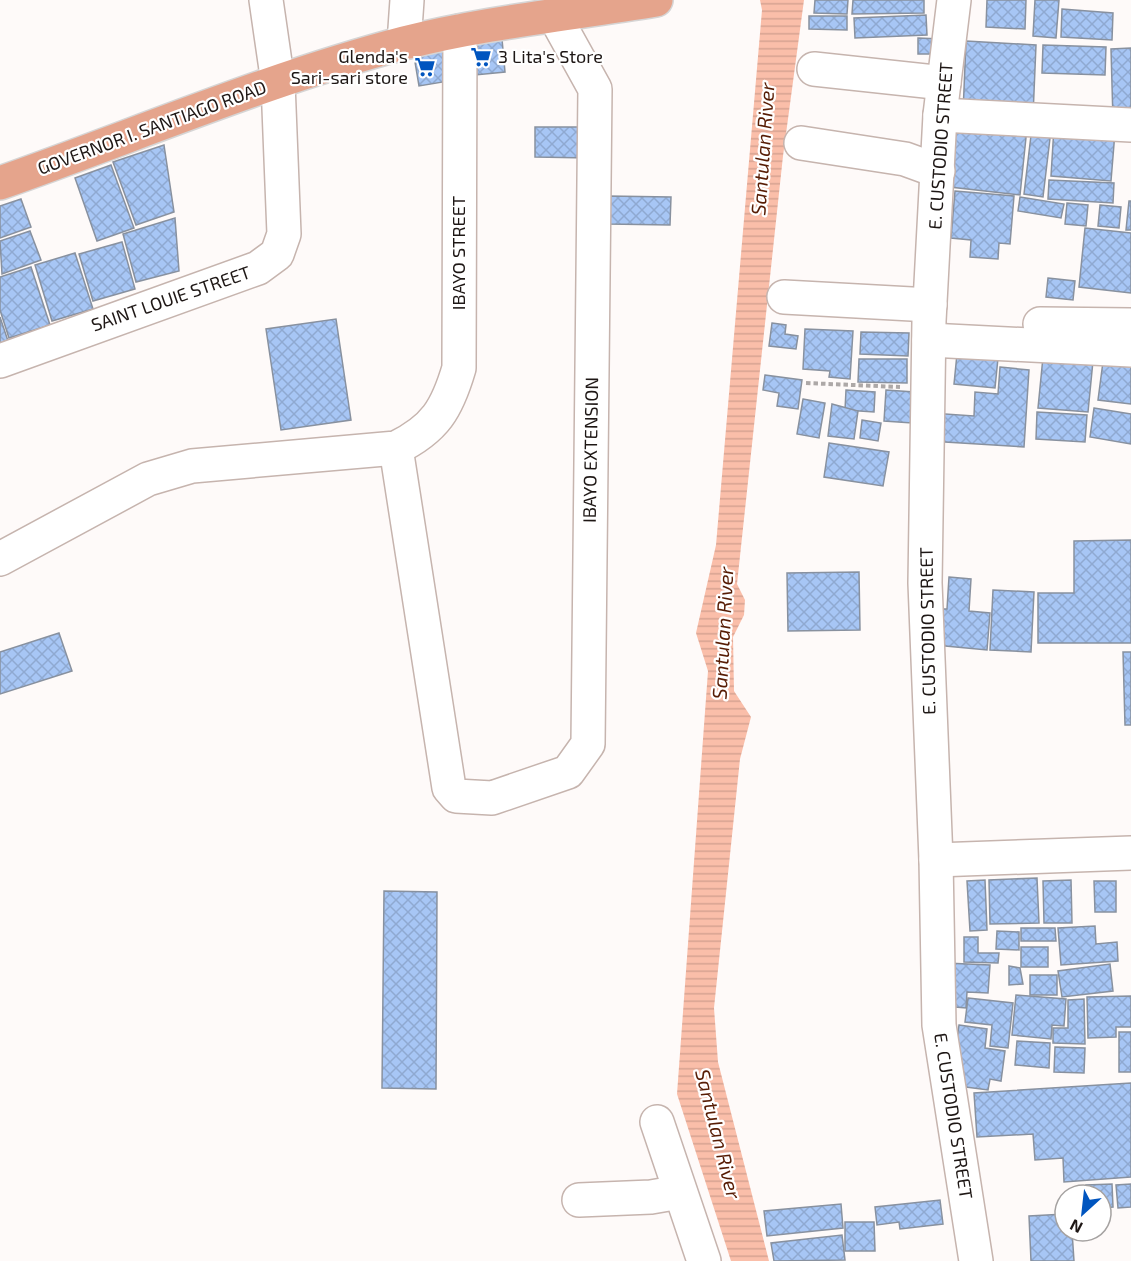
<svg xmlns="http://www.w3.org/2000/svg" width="1131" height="1261" viewBox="0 0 1131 1261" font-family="'Exo 2',sans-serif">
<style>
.water{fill:url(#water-rules)}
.building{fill:url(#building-cross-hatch);stroke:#88919f;stroke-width:1.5}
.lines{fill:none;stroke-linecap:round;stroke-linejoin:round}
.minor-casing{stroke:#c6b4ae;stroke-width:36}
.major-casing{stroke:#d6d5d5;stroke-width:36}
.path{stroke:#ada8a7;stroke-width:4;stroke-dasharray:4.5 3;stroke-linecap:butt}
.minor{stroke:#fff;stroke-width:33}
.major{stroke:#e5a48c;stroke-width:33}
.labels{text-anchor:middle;stroke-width:4.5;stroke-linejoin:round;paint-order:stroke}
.poi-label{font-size:18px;fill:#1e1715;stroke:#fff;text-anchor:end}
.street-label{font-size:18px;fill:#1e1715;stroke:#fff}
.water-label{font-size:20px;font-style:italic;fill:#571c04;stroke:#fff}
</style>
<defs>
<pattern id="water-rules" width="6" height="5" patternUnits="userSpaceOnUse" patternTransform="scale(1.5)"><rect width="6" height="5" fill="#fabea9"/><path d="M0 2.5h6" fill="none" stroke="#d6a391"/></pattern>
<pattern id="building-cross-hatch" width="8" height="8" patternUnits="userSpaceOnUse" patternTransform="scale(1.5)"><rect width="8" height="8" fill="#a7c6f5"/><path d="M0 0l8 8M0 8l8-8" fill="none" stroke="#8fa9d1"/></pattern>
</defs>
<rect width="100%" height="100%" fill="#fefaf9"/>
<polygon class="water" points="760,0 804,0 783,156 737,584 745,600 744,615 733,637 734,691 751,717 740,759 714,1008 718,1062 769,1261 731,1261 677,1094 708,671 696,633 716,545 762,10"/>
<g class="building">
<polygon points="815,0 848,0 847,14 814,13"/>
<polygon points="853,0 924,0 924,13 852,14"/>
<polygon points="987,0 1026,0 1025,29 986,27"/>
<polygon points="1035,0 1059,0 1056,38 1033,36"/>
<polygon points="1062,9 1113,13 1112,40 1061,37"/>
<polygon points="926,15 927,35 855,38 854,18"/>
<polygon points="809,16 847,16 847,30 809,29"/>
<polygon points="918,38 941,39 940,54 918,54"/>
<polygon points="502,39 505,72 475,75 472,42"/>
<polygon points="966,41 1036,45 1033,116 963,113"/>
<polygon points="1043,45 1106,47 1105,75 1042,73"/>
<polygon points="1131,48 1131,119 1113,120 1111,49"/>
<polygon points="444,51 449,81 419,86 414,56"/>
<polygon points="949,120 1027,128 1020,195 941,186"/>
<polygon points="535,127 589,127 589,158 535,157"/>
<polygon points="1032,127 1051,130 1043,197 1024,194"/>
<polygon points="1054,127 1115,132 1111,181 1051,176"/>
<polygon points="164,145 174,212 136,225 113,162"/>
<polygon points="111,165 134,228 97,241 75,178"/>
<polygon points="1049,180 1114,183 1113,203 1048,199"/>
<polygon points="955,191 1014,196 1010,244 999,243 998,259 970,257 971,240 951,238"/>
<polygon points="608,196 671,197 670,225 608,224"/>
<polygon points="1020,197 1064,204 1061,218 1018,211"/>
<polygon points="21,199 31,227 0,238 0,206"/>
<polygon points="1129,201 1131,201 1131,230 1126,230"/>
<polygon points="1067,203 1088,205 1086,226 1065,224"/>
<polygon points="1100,205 1121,207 1119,228 1098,226"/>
<polygon points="175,218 179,271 136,282 123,234"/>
<polygon points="1085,228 1131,233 1131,293 1079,287"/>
<polygon points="30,231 41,260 2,274 0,241"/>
<polygon points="122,242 135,289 93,301 79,254"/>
<polygon points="75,253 93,309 52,321 35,265"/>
<polygon points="31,267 50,325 9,338 0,310 0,277"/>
<polygon points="1048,278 1075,281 1073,300 1046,297"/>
<polygon points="0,317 9,344 0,347"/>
<polygon points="336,319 351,420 281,430 266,329"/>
<polygon points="772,323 786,325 785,334 798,336 796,349 769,346"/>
<polygon points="805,329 853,331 850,379 829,377 830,371 803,369"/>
<polygon points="861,332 909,333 908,356 860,354"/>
<polygon points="958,344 999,348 995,388 954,384"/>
<polygon points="1104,354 1131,356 1131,404 1098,400"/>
<polygon points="1043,357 1093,361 1088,412 1038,408"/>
<polygon points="859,359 907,359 907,383 858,382"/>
<polygon points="1000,367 1029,370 1024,447 929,441 931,413 974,416 975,392 998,394"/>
<polygon points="765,375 802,380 798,409 777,406 779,393 763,390"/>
<polygon points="846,390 875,392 874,412 845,410"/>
<polygon points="886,390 914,392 912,423 884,421"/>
<polygon points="803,399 825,403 819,438 797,434"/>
<polygon points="832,404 858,411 854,439 828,436"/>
<polygon points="1094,408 1131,414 1131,444 1090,437"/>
<polygon points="1037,412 1087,415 1085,442 1036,439"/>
<polygon points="862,420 881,423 878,441 860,438"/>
<polygon points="829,443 889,452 883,486 824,477"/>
<polygon points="1131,540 1131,643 1038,643 1038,593 1074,593 1074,541"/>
<polygon points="859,572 860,630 788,631 787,573"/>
<polygon points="949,577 971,579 969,611 990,613 987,650 935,645 938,609 947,609"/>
<polygon points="993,590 1034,592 1031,652 990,650"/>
<polygon points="59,633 72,671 0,694 0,652"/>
<polygon points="1123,652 1131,652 1131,725 1125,725"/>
<polygon points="1037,878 1039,923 990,924 989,880"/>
<polygon points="985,880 987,930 970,931 967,881"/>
<polygon points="1071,880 1072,923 1044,923 1043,881"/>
<polygon points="1094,881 1116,881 1116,912 1095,912"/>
<polygon points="384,891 437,892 436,1089 382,1088"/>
<polygon points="1095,926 1096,944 1117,942 1118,961 1061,965 1058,928"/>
<polygon points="1021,928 1055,928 1056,941 1021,941"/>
<polygon points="997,931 1019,932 1019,950 996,949"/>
<polygon points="964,937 978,937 978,953 999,953 998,963 964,962"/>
<rect x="1021" y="947" width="27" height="20"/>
<polygon points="945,963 990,965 988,993 967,992 966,1008 943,1006"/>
<polygon points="1110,964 1113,991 1062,997 1058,971"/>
<polygon points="1009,966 1020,968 1023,984 1009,985"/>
<rect x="1030" y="975" width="27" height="20"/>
<polygon points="1016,995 1066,999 1064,1026 1052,1025 1051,1039 1012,1035"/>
<polygon points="1131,996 1131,1027 1116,1027 1116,1037 1088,1038 1087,997"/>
<polygon points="968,998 1013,1003 1008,1048 990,1046 992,1025 965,1022"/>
<polygon points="1084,999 1085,1044 1053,1043 1053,1028 1068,1028 1068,1000"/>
<polygon points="959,1025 987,1029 985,1048 1005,1051 1001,1081 990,1079 988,1090 951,1085"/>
<rect x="1119" y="1032" width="12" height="40"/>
<polygon points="1017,1041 1050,1043 1049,1068 1015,1065"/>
<polygon points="1055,1047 1085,1048 1084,1073 1054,1072"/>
<polygon points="1131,1083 1131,1177 1064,1182 1063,1158 1035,1160 1033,1134 977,1137 974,1093"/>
<polygon points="1112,1184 1113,1207 1101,1208 1101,1195 1087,1195 1086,1185"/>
<polygon points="1131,1184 1131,1207 1118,1208 1116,1185"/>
<polygon points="940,1200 943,1224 900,1229 899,1222 877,1225 875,1207"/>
<polygon points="841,1204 843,1228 767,1236 764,1211"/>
<polygon points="1065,1214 1065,1231 1072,1231 1074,1261 1031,1261 1029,1216"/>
<polygon points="845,1222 874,1222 875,1251 845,1251"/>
<polygon points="842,1235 845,1260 774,1261 771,1243"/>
</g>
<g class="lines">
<g class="minor-casing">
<g id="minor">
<polyline points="954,0 940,115 929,321 925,583 936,860 939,1025 976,1261"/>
<polyline points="404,43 407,0"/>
<polyline points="814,69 944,83"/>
<polyline points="940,115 1131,125"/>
<polyline points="801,143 905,159 938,171"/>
<polyline points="784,297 930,305"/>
<polyline points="1040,324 1131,325"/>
<polyline points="929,340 1131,350"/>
<polyline points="0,361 258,268 277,254 284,234 278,83 266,0"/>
<polyline points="396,448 449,788 456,796 492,798 568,772 588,744 595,89 554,15"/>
<path d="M 0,559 L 148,479 L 192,466 L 396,448 C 435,429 447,409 459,368 L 460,31"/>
<polyline points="936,860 1131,853"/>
<polyline points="657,1122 704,1261"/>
<polyline points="579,1200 651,1197 680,1192"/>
</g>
</g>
<g class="major-casing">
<path id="major" d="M 0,183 C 134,136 267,79 404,43 C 487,22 572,14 656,0"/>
</g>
<polyline class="path" points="806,383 900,387"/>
<use href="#minor" class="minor"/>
<use href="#major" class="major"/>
</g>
<defs>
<g id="supermarket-bare" transform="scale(1.62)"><path d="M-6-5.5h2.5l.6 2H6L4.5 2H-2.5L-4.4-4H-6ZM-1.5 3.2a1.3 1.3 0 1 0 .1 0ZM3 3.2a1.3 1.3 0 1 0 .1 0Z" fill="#0055bf" stroke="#fff" stroke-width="2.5" paint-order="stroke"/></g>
</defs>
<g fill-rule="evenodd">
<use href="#supermarket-bare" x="481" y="57"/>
<use href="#supermarket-bare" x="425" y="67"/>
</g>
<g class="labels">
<g class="poi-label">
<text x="408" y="63">Glenda's<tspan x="408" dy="21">Sari-sari store</tspan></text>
<text x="498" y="63" text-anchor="start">3 Lita's Store</text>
</g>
<g class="street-label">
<text transform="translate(152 128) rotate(-20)" y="6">GOVERNOR I. SANTIAGO ROAD</text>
<text transform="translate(941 146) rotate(-86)" y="6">E. CUSTODIO STREET</text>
<text transform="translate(459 253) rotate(-90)" y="6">IBAYO STREET</text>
<text transform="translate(171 299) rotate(-19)" y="6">SAINT LOUIE STREET</text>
<text transform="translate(591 450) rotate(-89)" y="6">IBAYO EXTENSION</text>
<text transform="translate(928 631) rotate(-91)" y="6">E. CUSTODIO STREET</text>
<text transform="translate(953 1116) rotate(81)" y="6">E. CUSTODIO STREET</text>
</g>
<g class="water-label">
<text transform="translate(763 149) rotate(-86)" y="7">Santulan River</text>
<text transform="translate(723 633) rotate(-87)" y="7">Santulan River</text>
<text transform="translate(718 1134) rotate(76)" y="7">Santulan River</text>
</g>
</g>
<g transform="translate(1083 1213) rotate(207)"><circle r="28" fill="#ffffff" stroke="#a5a2a1" stroke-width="1.5"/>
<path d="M0-4.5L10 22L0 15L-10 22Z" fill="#0055bf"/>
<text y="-9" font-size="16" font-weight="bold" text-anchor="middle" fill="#1e1715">N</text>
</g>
</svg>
